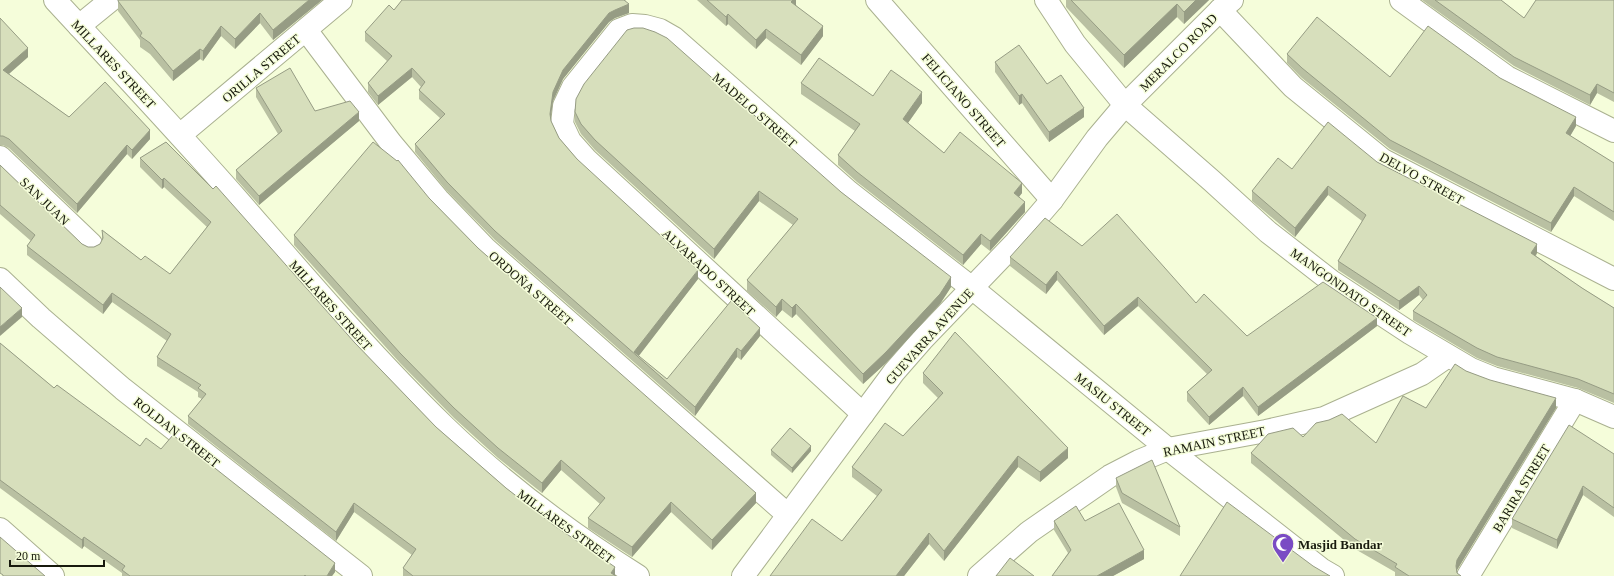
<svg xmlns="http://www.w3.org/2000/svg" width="1614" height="576" viewBox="0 0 1614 576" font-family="Georgia,serif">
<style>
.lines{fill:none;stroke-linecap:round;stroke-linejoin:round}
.street-casing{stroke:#aab190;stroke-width:24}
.secondary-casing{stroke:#aab190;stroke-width:24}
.street{stroke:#fff;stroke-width:22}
.secondary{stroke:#fff;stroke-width:22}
.wall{fill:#b9c0a2}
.shaded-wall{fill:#969c84}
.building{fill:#d7dfbc;stroke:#969c84}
.labels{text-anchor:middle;stroke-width:3;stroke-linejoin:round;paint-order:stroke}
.street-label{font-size:13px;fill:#17190d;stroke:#f5fdda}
.poi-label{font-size:13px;font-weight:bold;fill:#17190d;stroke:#f5fdda;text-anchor:start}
</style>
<rect width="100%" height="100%" fill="#f5fdda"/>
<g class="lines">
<g class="street-casing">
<g id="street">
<polyline points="877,0 1052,200"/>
<polyline points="1046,0 1075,44 1125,105 1212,181 1268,232 1331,281 1410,333 1471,369 1493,378 1575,400 1614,417"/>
<polyline points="1401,0 1507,77 1614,131"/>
<polyline points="1220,10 1293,87 1383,160 1614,279"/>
<polyline points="79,26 111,0"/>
<polyline points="306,30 391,143 438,199 486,249 788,515"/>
<polyline points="180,135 341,0"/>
<polyline points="0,157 91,244"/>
<polyline points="0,279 41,318 123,389 361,576"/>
<polyline points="863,414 586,159 570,141 562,124 564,106 573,87 619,30 632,25 645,26 660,30 674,38 849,192 972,288 1168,449 1321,569 1333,576"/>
<polyline points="0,529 53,576"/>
<polyline points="743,576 894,372 922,340 1016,242 1052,200 1097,138 1125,105 1220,10 1232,0"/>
<polyline points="979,576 1029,532 1110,476 1139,461 1168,449 1266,431 1324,418 1422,374 1448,356"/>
<polyline points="1468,576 1575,400"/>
</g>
</g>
<g class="secondary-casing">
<path id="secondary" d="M 55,0 C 116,66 177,131 236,198 C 304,276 371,355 445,427 C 503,483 570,533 638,576"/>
</g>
<use href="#street" class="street"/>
<use href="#secondary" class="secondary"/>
</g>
<g class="wall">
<polygon points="322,0 273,40 260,23 235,49 221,36 203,61 200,59 173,81 150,54 140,47 140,40 118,11 118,1"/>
<polygon points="402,0 626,0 625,1 629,13 615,18 609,22 563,79 553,101 550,118 551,121 559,138 577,159 698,279 638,356 667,379 760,336 741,360 737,357 695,416 495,240 447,191 415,152 415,144 440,118 419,99 419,90 421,87 412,77 378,105 368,92 368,83 387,61 365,41 365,32 394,10"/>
<polygon points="697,0 796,0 796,5 823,36 801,65 766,38 756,49 728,24 726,26"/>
<polygon points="1066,0 1209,0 1184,24 1177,17 1124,68 1066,7"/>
<polygon points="1422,0 1501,0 1524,18 1614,0 1614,102 1597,93 1590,105 1514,66"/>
<polygon points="0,18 28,57 9,74 69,117 150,139 132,159 127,154 77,213 9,148 3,145 0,145"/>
<polygon points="1287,54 1390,77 1500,78 1576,126 1570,136 1614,163 1614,221 1574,196 1551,232 1390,149 1302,78 1287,63"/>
<polygon points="995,62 1047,84 1084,117 1049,142 1022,103 1019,105 995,72"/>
<polygon points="801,83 873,96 922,103 908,123 944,153 1022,193 1019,197 1025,212 990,251 981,244 963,265 857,182 838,165 838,155 855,131 801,94"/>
<polygon points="256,88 315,111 359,121 259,205 236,179 236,170 278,134 256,97"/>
<polygon points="575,112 841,192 951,287 940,304 886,363 863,384 796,314 792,318 782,310 776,317 747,291 747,280 793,225 759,201 714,259 595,150 581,134 575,122"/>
<polygon points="166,142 355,343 436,427 506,488 616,576 403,576 403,568 412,555 354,512 336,541 188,424 188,416 202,399 198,397 198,392 157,366 157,357 167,341 112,302 103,314 27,255 27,246 31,241 0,214 0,165 82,244 88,247 94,247 100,244 102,240 102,230 141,260 170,274 207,227 164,187 162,189 140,167 140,158"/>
<polygon points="1377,162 1537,253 1536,256 1582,288 1614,308 1614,403 1578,388 1497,366 1477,358 1413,320 1413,311 1423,300 1419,295 1399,310 1338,270 1338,261 1362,221 1328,195 1295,237 1252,201 1252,191 1292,169"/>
<polygon points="429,198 478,248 756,503 712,550 671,512 632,557 588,528 588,518 600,504 561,470 542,493 498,458 454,418 400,363 294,245 294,235"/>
<polygon points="1082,246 1196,303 1247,336 1377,326 1258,416 1243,396 1209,425 1187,401 1187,392 1207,374 1138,306 1104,335 1057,280 1046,294 1010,266 1010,257"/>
<polygon points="0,343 54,388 140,446 161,449 335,572 332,576 122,576 122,573 84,546 82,549 0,488"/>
<polygon points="1466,371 1556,408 1457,570 1457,573 1461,576 1395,576 1395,572 1355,549 1251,463 1251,453 1303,437 1376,443 1426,408"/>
<polygon points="923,373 1068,458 1040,482 1018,467 944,561 929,544 904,576 770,576 842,541 877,496 852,477 852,467 903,436 938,398 923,383"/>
<polygon points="771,450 811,451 792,473 771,455"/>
<polygon points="1614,454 1614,517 1583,495 1557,549 1512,528 1512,519"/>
<polygon points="1116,478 1180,527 1180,536 1122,503 1116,487"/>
<polygon points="1054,521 1085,521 1144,559 1113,576 1052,576 1068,553 1054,530"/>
</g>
<g class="shaded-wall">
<polygon points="309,0 322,0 273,40 273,30"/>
<polygon points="793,0 796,0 796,6 791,2"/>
<polygon points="1196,0 1209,0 1184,24 1184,12"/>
<polygon points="629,4 629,13 615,18 609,22 563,79 553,101 550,123 550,114 553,92 563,70 609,13 615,10"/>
<polygon points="1177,4 1177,17 1124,68 1124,55"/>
<polygon points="260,13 260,23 235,49 235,39"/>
<polygon points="728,14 728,24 726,26 726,17"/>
<polygon points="221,26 221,36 203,61 203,51"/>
<polygon points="823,26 823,36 801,65 801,55"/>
<polygon points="766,29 766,38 756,49 756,40"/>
<polygon points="28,48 28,57 3,79 3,70"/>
<polygon points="200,49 200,59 173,81 173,71"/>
<polygon points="412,68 412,77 378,105 378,96"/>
<polygon points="1597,84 1597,93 1590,105 1590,95"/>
<polygon points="922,92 922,103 903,130 903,119"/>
<polygon points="1022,94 1022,103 1019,105 1019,96"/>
<polygon points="1084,108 1084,117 1049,142 1049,132"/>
<polygon points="359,112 359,121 259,205 259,196"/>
<polygon points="1576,117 1576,126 1566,143 1566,133"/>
<polygon points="150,130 150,139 132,159 132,150"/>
<polygon points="127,145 127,154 77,213 77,204"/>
<polygon points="164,178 164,187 162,189 162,180"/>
<polygon points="1022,183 1022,193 1014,203 1014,193"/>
<polygon points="1328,186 1328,195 1295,237 1295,228"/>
<polygon points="1574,187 1574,196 1551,232 1551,223"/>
<polygon points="759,191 759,201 714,259 714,249"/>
<polygon points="1025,202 1025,212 990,251 990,241"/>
<polygon points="981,234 981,244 963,265 963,255"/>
<polygon points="1537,244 1537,253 1531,262 1531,253"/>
<polygon points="698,270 698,279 638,357 634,352"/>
<polygon points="1057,271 1057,280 1046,294 1046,285"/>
<polygon points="951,277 951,287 940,304 886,363 863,384 863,374"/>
<polygon points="1419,286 1419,295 1399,310 1399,301"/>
<polygon points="112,293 112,302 103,314 103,305"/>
<polygon points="1138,297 1138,306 1104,335 1104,326"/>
<polygon points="782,299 782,310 776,317 776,307"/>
<polygon points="796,304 796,314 792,318 792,308"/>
<polygon points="22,308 22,317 0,336 0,327"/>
<polygon points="1377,318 1377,326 1258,416 1258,407"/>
<polygon points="760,328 760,336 741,360 741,351"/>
<polygon points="737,348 737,357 695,416 695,407"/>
<polygon points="1243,387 1243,396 1209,425 1209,417"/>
<polygon points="1556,398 1556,408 1457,570 1456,576 1456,566 1457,560"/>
<polygon points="811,446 811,451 792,473 792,468"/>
<polygon points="1068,448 1068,458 1040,482 1040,472"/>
<polygon points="1018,456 1018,467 944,561 944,551"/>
<polygon points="561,460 561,470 542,493 542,483"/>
<polygon points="1583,486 1583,495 1557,549 1557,540"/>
<polygon points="756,493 756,503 712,550 712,540"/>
<polygon points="671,502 671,512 632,557 632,547"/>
<polygon points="354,503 354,512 336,541 336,532"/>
<polygon points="929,533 929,544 904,576 896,576"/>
<polygon points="84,537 84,546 82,549 82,540"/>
<polygon points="1144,550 1144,559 1113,576 1097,576"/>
<polygon points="335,563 335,572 332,576 327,576"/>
<polygon points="615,567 615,576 611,573"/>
</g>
<g class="building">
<polygon points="118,0 309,0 273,30 260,13 235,39 221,26 203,51 200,49 173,71 150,43 140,36 142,33 118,1"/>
<polygon points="402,0 624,0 629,4 615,10 609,13 563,70 553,92 550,114 551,121 559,138 577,159 698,270 634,352 667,379 731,301 760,328 741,351 737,348 695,407 495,231 447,182 415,144 445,114 419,90 425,82 412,68 378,96 368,83 392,56 365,32 389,5 394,10"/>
<polygon points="707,0 793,0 791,2 823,26 801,55 766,29 756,40 728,14 726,17"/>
<polygon points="1071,0 1196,0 1184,12 1177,4 1124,55"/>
<polygon points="1435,0 1501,0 1524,18 1536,0 1614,0 1614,93 1597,84 1590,95 1514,57"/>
<polygon points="1317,17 1390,77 1428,26 1500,78 1576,117 1566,133 1614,163 1614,212 1574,187 1551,223 1390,140 1302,68 1287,54"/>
<polygon points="0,18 28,48 3,70 69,117 105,82 150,130 132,150 127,145 77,204 9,139 3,136 0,136"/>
<polygon points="634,28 643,28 655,32 667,38 841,192 951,277 940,294 886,352 863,374 796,304 792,308 782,299 776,307 747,280 798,219 759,191 714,249 595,140 581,124 575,112 576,99 584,84 627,30"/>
<polygon points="1019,45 1047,84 1061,75 1084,108 1049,132 1022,94 1019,96 995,62"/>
<polygon points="819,58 873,96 891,70 922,92 903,119 944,153 960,132 1022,183 1014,193 1025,202 990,241 981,234 963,255 857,172 838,155 860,124 801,83"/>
<polygon points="290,68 315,111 350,101 359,112 259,196 236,170 282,131 256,88"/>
<polygon points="1328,122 1377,162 1537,244 1531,253 1582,288 1614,308 1614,394 1578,379 1497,357 1477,348 1413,311 1427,295 1419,286 1399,301 1338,261 1366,215 1328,186 1295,228 1252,191 1278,158 1292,169"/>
<polygon points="166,142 213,189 216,186 355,343 436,427 506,488 555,526 615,567 611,573 616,576 413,576 403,568 416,549 354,503 336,532 188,416 206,394 198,388 201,385 157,357 171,334 112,293 103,305 27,246 35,235 0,205 0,165 82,244 88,247 94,247 100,244 103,238 102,230 141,260 145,256 170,274 211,222 164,178 162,180 140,158"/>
<polygon points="373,142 397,161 398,160 429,198 478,248 756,493 712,540 671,502 632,547 588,518 605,498 561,460 542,483 498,448 454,408 400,353 294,235"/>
<polygon points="1117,214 1196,303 1204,294 1247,336 1323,282 1377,318 1258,407 1243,387 1209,417 1187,392 1212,370 1138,297 1104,326 1057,271 1046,285 1010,257 1045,218 1082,246"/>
<polygon points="0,287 22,308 0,327"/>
<polygon points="955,332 1068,448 1040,472 1018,456 944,551 929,533 896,576 770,576 812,519 842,541 882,490 852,467 885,423 903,436 943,393 923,373"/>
<polygon points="0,343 54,388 57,385 140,446 146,438 161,449 173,435 335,563 327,576 306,576 305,575 304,576 130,576 122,570 125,566 84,537 82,540 0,480"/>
<polygon points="1455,364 1466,371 1490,380 1556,398 1457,560 1456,566 1457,573 1461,576 1409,576 1395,567 1397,564 1355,539 1251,453 1268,434 1293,428 1303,437 1316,423 1329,420 1342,414 1376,443 1403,396 1426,408"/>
<polygon points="1569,425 1614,454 1614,508 1583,486 1557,540 1512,519"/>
<polygon points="790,428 811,446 792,468 771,450"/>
<polygon points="1152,460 1180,527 1122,493 1116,478"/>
<polygon points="1227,502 1313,566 1330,576 1180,576"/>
<polygon points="1119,503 1144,550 1097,576 1052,576 1071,550 1054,521 1076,506 1085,521"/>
<polygon points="0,537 45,576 3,576 3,575 0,573"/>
<polygon points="1010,558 1034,576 996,576"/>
</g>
<defs>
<g id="mosque-pin" transform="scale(1.15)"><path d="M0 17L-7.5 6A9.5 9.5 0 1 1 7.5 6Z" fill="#7a4bc4" stroke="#f5fdda"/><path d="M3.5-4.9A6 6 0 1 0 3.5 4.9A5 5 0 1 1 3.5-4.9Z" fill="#fff"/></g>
</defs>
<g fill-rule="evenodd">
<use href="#mosque-pin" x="1283" y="544"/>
</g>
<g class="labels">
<g class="street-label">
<text transform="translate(1178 52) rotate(-45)" y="5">MERALCO ROAD</text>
<text transform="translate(114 64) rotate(47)" y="5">MILLARES STREET</text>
<text transform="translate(261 68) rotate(-40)" y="5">ORILLA STREET</text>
<text transform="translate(964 100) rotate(49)" y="5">FELICIANO STREET</text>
<text transform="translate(755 110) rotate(41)" y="5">MADELO STREET</text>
<text transform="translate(1422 178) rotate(29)" y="5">DELVO STREET</text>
<text transform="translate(45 201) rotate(44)" y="5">SAN JUAN</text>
<text transform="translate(709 272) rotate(43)" y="5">ALVARADO STREET</text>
<text transform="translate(531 288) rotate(41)" y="5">ORDOÑA STREET</text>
<text transform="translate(1351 292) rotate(35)" y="5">MANGONDATO STREET</text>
<text transform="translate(331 305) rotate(48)" y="5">MILLARES STREET</text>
<text transform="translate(929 336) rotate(-48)" y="5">GUEVARRA AVENUE</text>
<text transform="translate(1113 404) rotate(39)" y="5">MASIU STREET</text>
<text transform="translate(177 432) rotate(38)" y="5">ROLDAN STREET</text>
<text transform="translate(1214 441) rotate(-12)" y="5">RAMAIN STREET</text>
<text transform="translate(1521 488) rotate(-59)" y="5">BARIRA STREET</text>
<text transform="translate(566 526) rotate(36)" y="5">MILLARES STREET</text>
</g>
<g class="poi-label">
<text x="1298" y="549">Masjid Bandar</text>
</g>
</g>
<path d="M10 560v6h94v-6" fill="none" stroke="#17190d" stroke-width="2"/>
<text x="16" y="560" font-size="12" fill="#17190d" stroke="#f5fdda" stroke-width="3" paint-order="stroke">20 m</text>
</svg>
